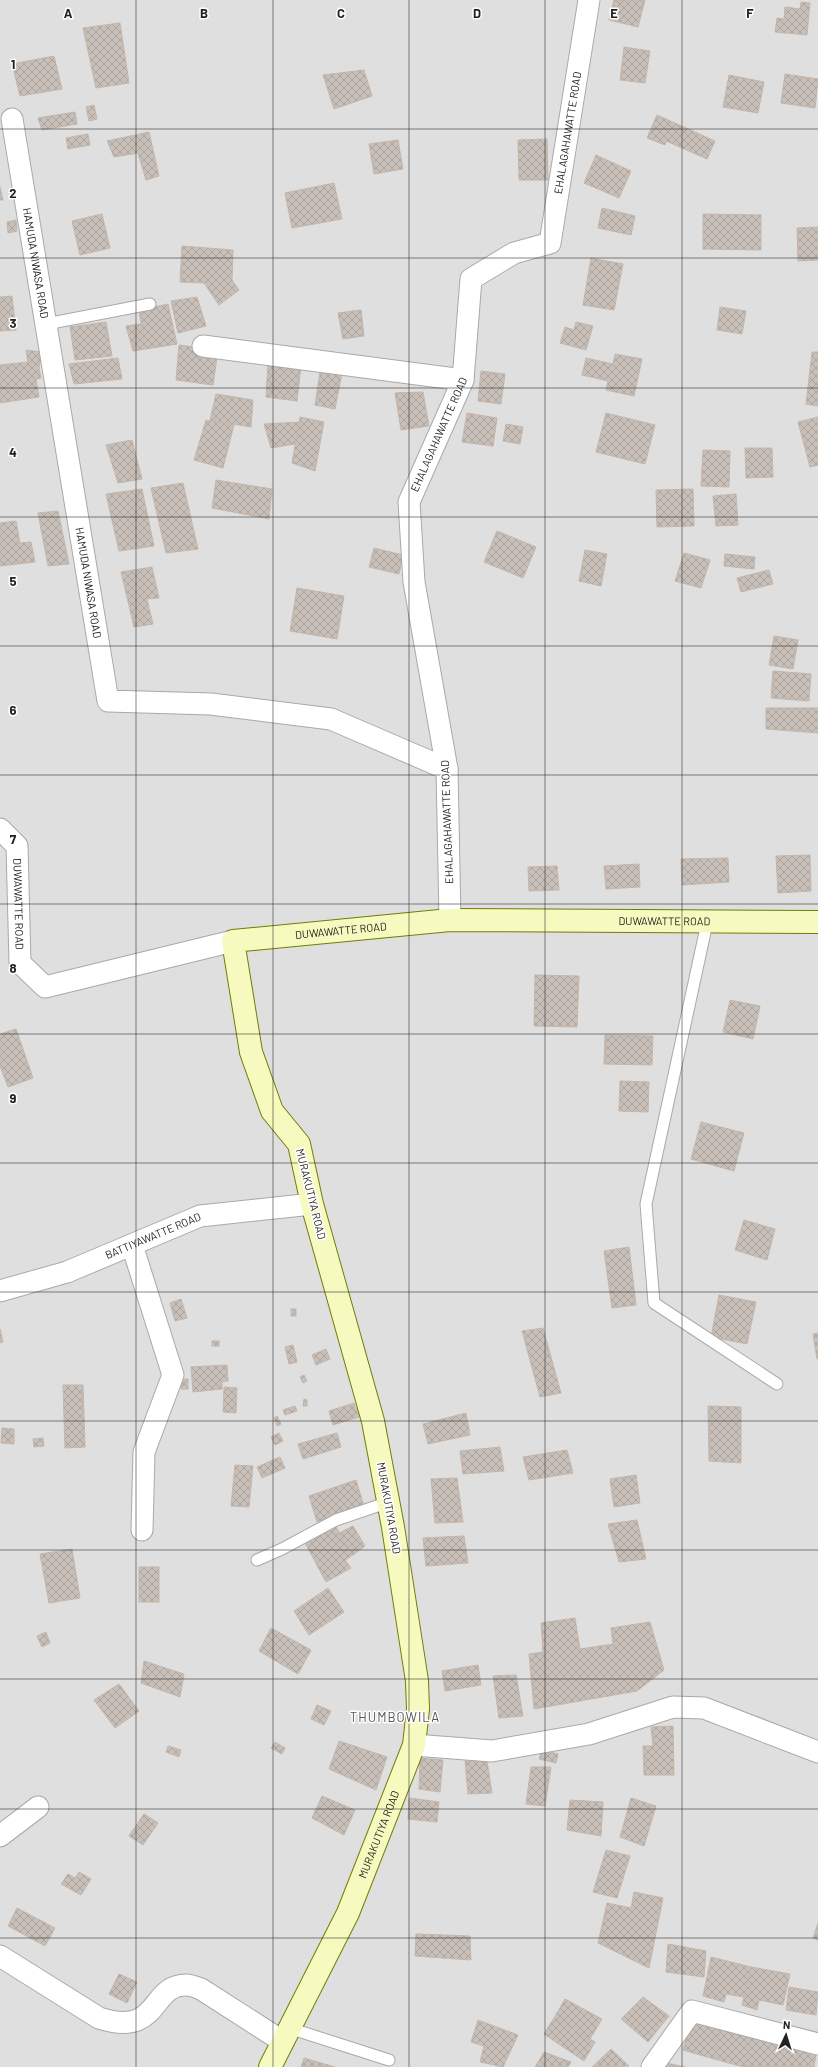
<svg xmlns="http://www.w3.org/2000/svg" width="818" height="2067" viewBox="0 0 818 2067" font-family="Barlow,sans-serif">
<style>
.residential{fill:#e0dfdf}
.building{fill:url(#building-cross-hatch);stroke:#c4b6ab}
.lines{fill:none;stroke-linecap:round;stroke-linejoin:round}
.lane-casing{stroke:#a9a9a9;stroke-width:13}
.street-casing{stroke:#a9a9a9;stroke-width:23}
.secondary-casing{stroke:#707d05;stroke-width:24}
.lane{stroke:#fff;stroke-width:11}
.street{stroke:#fff;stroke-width:21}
.secondary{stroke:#f7fabf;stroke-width:22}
.grid{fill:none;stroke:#222;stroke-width:1;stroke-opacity:0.55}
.labels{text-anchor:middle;stroke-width:3;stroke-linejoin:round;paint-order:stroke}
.street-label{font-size:11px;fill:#222;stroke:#fff}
.quarter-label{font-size:13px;letter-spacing:1px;fill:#555;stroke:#fff}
.grid-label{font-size:13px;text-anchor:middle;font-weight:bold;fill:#222;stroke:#fff;stroke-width:3;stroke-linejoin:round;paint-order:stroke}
</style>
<defs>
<pattern id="building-cross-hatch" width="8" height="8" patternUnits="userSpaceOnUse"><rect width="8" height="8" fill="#c7bfb8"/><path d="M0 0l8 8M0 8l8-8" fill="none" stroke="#aba49e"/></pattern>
</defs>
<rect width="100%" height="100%" fill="#f2efe9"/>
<rect class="residential" x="0" y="0" width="818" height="2067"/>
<g class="building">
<polygon points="614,0 645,0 638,27 609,20"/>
<polygon points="801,2 810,3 807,35 775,32 777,18 784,19 785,7 800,9"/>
<polygon points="120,23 129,83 96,88 83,28"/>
<polygon points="624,47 650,51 645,83 620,80"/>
<polygon points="54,56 62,89 20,96 12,64"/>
<polygon points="364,70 372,96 334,109 323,75"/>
<polygon points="785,74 818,79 815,108 781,103"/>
<polygon points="729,75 764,82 758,113 723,107"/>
<polygon points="94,105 97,119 89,121 86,107"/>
<polygon points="75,112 77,124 42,130 38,118"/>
<polygon points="657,115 715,141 707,159 666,141 665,145 647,138"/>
<polygon points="149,132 159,176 146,180 138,153 114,157 107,141"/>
<polygon points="88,134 90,145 68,149 66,138"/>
<polygon points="547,139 548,180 519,180 518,140"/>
<polygon points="398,140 403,169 374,174 369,144"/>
<polygon points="596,155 631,171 619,198 584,183"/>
<polygon points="334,183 342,219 292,228 285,193"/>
<polygon points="0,187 3,200 0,200"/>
<polygon points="602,208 635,216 631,235 598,228"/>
<polygon points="102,214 110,248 80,255 72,221"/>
<polygon points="703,214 761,215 761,250 703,249"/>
<polygon points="16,220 17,231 8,233 7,222"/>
<polygon points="818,227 818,260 798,261 797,228"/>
<polygon points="182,246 233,250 232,280 239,290 219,305 204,283 180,282"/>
<polygon points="591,258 623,264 614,310 583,305"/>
<polygon points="12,296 16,330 0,331 0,297"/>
<polygon points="197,297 206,326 178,333 171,301"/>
<polygon points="168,304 177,344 133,351 126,326 141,324 139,310"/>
<polygon points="720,307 746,311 742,334 717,330"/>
<polygon points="361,310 364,336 343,339 338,313"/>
<polygon points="106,322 112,356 75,360 70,327"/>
<polygon points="576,322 593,326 586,350 560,343 565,327 574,330"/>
<polygon points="179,345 218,350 213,385 176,380"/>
<polygon points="26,350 42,352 39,368 41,378 36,379 39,397 0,403 0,365 28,362"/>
<polygon points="812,352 818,352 818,406 806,404"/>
<polygon points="615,354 642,359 634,396 606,390 608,381 582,375 586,358 613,364"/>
<polygon points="118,358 122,379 74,384 69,364"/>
<polygon points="268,363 301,366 297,401 266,397"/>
<polygon points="321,365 343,368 335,409 315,405"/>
<polygon points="481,371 505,374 501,404 478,401"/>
<polygon points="423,392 429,426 401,430 395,393"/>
<polygon points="216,394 253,400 251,427 210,420"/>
<polygon points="467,413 497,418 493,446 462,442"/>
<polygon points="606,413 655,425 645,464 596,452"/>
<polygon points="300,417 324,422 315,471 292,463"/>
<polygon points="818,417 818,465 810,467 798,422"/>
<polygon points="206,420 234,425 223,468 194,460"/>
<polygon points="300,422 295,444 271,448 264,424"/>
<polygon points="506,424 523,427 520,444 503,441"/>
<polygon points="132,440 142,479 118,483 106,445"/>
<polygon points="745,448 772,448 773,477 746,478"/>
<polygon points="703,450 730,451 729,487 701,486"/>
<polygon points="216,480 272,489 269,519 212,508"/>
<polygon points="183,483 198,549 166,553 151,488"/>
<polygon points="142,489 154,546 119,551 106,494"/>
<polygon points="693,489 694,526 657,527 656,490"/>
<polygon points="736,494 738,525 716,526 713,496"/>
<polygon points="58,511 69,564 48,566 38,513"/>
<polygon points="16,521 20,543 31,542 35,562 0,566 0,523"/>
<polygon points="497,531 536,547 523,578 484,562"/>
<polygon points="374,548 403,555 399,574 369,567"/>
<polygon points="585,550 607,554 601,586 579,581"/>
<polygon points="684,553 710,560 701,588 675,581"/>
<polygon points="725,554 755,557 754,569 724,566"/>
<polygon points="152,567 159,598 147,599 153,624 134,627 121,572"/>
<polygon points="769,570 773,584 741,592 737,578"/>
<polygon points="297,588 344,596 337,639 290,631"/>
<polygon points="774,636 798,640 793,669 769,665"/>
<polygon points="773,671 811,674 809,701 771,698"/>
<polygon points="766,708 818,708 818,733 766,729"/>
<polygon points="810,855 811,891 778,893 776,856"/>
<polygon points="728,858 729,882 682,885 681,859"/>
<polygon points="639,864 640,887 606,889 604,866"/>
<polygon points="557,866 559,890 529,891 528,867"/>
<polygon points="535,975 579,976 577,1027 534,1026"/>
<polygon points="730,1000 760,1006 753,1039 723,1032"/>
<polygon points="16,1029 33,1078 8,1087 0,1066 0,1034"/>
<polygon points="605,1035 653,1036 652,1065 604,1064"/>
<polygon points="620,1081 649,1082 648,1112 619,1111"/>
<polygon points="701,1122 744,1133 734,1171 691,1159"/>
<polygon points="744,1220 775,1229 767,1260 735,1250"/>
<polygon points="629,1247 636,1305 612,1308 604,1251"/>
<polygon points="719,1295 756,1302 747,1344 711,1337"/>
<polygon points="181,1299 187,1318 175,1321 170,1303"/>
<rect x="291" y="1309" width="5" height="7"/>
<polygon points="543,1328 561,1393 540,1397 522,1331"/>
<polygon points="0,1329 3,1342 0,1343"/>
<polygon points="818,1333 818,1359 817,1359 813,1334"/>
<rect x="212" y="1341" width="7" height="5"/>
<polygon points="293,1345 297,1362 289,1364 285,1347"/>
<polygon points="326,1349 330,1359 316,1365 312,1355"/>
<polygon points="227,1365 228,1381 222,1382 222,1389 193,1392 191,1367"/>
<polygon points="304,1375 307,1381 303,1383 300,1377"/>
<rect x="181" y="1379" width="7" height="10"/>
<polygon points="63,1385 83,1385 85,1447 65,1448"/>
<polygon points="224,1387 237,1388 236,1413 223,1412"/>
<polygon points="304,1399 307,1400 307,1406 303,1406"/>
<polygon points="354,1403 359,1417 333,1425 329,1411"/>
<polygon points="295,1406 297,1411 285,1415 283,1410"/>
<polygon points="708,1406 741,1407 741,1463 709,1461"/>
<polygon points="466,1413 470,1435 428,1444 423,1424"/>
<polygon points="277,1416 281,1424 277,1426 274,1418"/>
<polygon points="2,1428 14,1429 14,1444 1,1443"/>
<polygon points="279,1433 283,1441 275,1445 271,1437"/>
<polygon points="337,1433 341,1447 303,1459 298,1444"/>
<polygon points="43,1438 44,1446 34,1447 33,1439"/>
<polygon points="500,1447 504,1471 463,1474 460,1451"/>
<polygon points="567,1450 573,1473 529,1480 523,1457"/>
<polygon points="280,1457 285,1468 262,1478 257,1467"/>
<polygon points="235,1465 253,1466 249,1507 231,1506"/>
<polygon points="636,1475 640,1503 614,1507 610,1479"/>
<polygon points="457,1478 463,1522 435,1523 431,1479"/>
<polygon points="356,1480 364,1506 317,1522 309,1496"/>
<polygon points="637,1520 646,1559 619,1562 608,1524"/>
<polygon points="333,1522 353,1555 345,1560 351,1568 326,1582 304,1541"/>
<polygon points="353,1526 365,1546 353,1555 339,1533"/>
<polygon points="464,1536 468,1563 426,1566 423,1538"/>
<polygon points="72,1549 80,1598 49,1603 40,1554"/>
<rect x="139" y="1567" width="20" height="35"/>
<polygon points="328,1588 344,1612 309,1635 294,1611"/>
<polygon points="575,1618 580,1649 613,1644 611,1628 650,1622 664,1670 637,1691 534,1709 529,1654 543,1652 541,1623"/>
<polygon points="271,1628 311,1650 298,1674 259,1651"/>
<polygon points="46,1632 50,1643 42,1647 37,1636"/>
<polygon points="144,1661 184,1674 180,1697 141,1683"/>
<polygon points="478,1665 481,1685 445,1691 442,1671"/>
<polygon points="516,1675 523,1716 499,1718 493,1676"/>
<polygon points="119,1684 139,1711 115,1728 94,1700"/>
<polygon points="317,1705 331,1711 324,1725 311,1719"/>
<polygon points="673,1726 674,1775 644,1775 643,1746 653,1746 651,1727"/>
<polygon points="339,1741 387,1757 376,1790 329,1769"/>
<polygon points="275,1742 285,1748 282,1754 271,1748"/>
<polygon points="168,1746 181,1750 179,1757 166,1752"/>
<polygon points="542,1750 558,1754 556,1763 539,1759"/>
<polygon points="420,1758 443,1760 440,1792 419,1789"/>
<polygon points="465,1761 487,1761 492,1793 468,1794"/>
<polygon points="531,1767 551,1767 545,1806 526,1804"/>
<polygon points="322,1796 355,1810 344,1835 312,1818"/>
<polygon points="409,1798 439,1802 437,1822 408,1819"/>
<polygon points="631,1798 656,1806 644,1846 620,1837"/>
<polygon points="570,1800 603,1802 601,1836 567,1830"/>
<polygon points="144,1814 158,1823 143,1845 129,1836"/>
<polygon points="606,1850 630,1856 617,1898 593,1892"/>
<polygon points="79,1872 91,1879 81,1895 61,1884 68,1874 75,1878"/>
<polygon points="634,1892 663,1898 649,1968 598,1943 607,1903 631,1908"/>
<polygon points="17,1908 55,1928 45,1946 8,1926"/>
<polygon points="818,1923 818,1940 813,1938"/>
<polygon points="416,1934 470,1936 471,1960 415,1956"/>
<polygon points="668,1944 706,1951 704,1977 666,1972"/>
<polygon points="711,1957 751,1967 744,1997 726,1994 724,2002 703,1996"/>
<polygon points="751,1967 790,1974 783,2005 759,2000 757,2010 742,2005"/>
<polygon points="119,1974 137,1982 127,2003 109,1994"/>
<polygon points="789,1987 818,1992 816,2015 786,2010"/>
<polygon points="643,1997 669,2016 648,2042 621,2019"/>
<polygon points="565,1999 602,2019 590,2039 554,2018"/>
<polygon points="554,2018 595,2042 584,2061 544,2034"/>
<polygon points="691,2019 721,2026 714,2059 683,2050"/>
<polygon points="478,2020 518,2035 503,2067 480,2062 484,2046 471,2042"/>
<polygon points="721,2026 752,2034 744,2067 714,2059"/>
<polygon points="752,2034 817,2049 814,2067 744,2067"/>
<polygon points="611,2049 629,2066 592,2067"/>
<polygon points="544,2052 571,2062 568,2067 535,2067"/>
<polygon points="304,2058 335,2067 301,2067"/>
<polygon points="662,2062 685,2067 661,2067"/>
</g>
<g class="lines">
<g class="lane-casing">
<g id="lane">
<polyline points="46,324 150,304"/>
<polyline points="707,923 646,1204 654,1303 777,1384"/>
<polyline points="257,1560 282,1549 336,1520 389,1502"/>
<polyline points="289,2028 389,2060"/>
</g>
</g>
<g class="street-casing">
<g id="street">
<path id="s1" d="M 12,119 L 108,701 L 211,704 L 331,719 L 447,769"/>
<polyline points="203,346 463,380"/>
<path id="s2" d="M 0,829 L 17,846 L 20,963 L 45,987 L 233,941"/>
<path id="s3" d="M 450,920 L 447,769 L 414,582 L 409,502 L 463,380 L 471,279 L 514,253 L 550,243 L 589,0"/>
<polyline points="132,1245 173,1375 144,1452 142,1530"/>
<path id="s4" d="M 0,1291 L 67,1272 L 200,1216 L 312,1204"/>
<polyline points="414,1745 492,1751 589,1734 673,1707 704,1708 818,1752"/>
<polyline points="0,1836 38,1807"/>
<path d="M 0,1956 L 99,2018 C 161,2038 149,1985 186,1985 C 191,1985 196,1987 201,1989 L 282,2041"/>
<polyline points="652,2067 692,2011 818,2044"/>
</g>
</g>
<g class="secondary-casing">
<g id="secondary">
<path id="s5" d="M 270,2067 L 348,1913 L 414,1745 L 418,1709 L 417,1681 L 393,1527 L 373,1421 L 312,1204 L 299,1144 L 272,1111 L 251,1052 L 233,941 L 450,920 L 818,922"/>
</g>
</g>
<use href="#lane" class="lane"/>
<use href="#street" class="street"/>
<use href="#secondary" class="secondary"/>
</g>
<path class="grid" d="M 136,0 L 136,2067M 273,0 L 273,2067M 409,0 L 409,2067M 545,0 L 545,2067M 682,0 L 682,2067M 0,129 L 818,129M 0,258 L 818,258M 0,388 L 818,388M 0,517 L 818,517M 0,646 L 818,646M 0,775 L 818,775M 0,904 L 818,904M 0,1034 L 818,1034M 0,1163 L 818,1163M 0,1292 L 818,1292M 0,1421 L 818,1421M 0,1550 L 818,1550M 0,1679 L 818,1679M 0,1809 L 818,1809M 0,1938 L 818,1938"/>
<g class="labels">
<g class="street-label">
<text dy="4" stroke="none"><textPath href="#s3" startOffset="855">EHALAGAHAWATTE ROAD</textPath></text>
<text dy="4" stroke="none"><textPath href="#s1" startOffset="146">HAMUDA NIWASA ROAD</textPath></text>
<text dy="4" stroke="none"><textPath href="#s3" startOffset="495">EHALAGAHAWATTE ROAD</textPath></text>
<text dy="4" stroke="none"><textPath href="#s1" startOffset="470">HAMUDA NIWASA ROAD</textPath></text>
<text transform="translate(447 822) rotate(-92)" y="4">EHALAGAHAWATTE ROAD</text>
<text dy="4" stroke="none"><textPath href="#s2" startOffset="82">DUWAWATTE ROAD</textPath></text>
<text dy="4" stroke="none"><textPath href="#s5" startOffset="1618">DUWAWATTE ROAD</textPath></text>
<text dy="4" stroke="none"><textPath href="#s5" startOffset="1294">DUWAWATTE ROAD</textPath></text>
<text transform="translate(311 1194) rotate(76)" y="4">MURAKUTIYA ROAD</text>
<text dy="4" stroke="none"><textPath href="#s4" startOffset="163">BATTIYAWATTE ROAD</textPath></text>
<text transform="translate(389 1508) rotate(80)" y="4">MURAKUTIYA ROAD</text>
<text dy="4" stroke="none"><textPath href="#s5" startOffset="257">MURAKUTIYA ROAD</textPath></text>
</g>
<g class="quarter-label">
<text x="395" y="1722">THUMBOWILA</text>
</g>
</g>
<g class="grid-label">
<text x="68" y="18">A</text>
<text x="204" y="18">B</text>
<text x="341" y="18">C</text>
<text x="477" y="18">D</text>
<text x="614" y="18">E</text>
<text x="750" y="18">F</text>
<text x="13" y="69">1</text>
<text x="13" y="198">2</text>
<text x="13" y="328">3</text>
<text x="13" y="457">4</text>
<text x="13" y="586">5</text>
<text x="13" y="715">6</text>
<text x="13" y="844">7</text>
<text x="13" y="973">8</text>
<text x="13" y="1103">9</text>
</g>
<g transform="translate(786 2035) rotate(4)" stroke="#ffffff" stroke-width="3" paint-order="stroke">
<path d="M0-3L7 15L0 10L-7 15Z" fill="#222222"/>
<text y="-6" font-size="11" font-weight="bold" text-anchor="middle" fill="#222222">N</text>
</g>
</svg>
